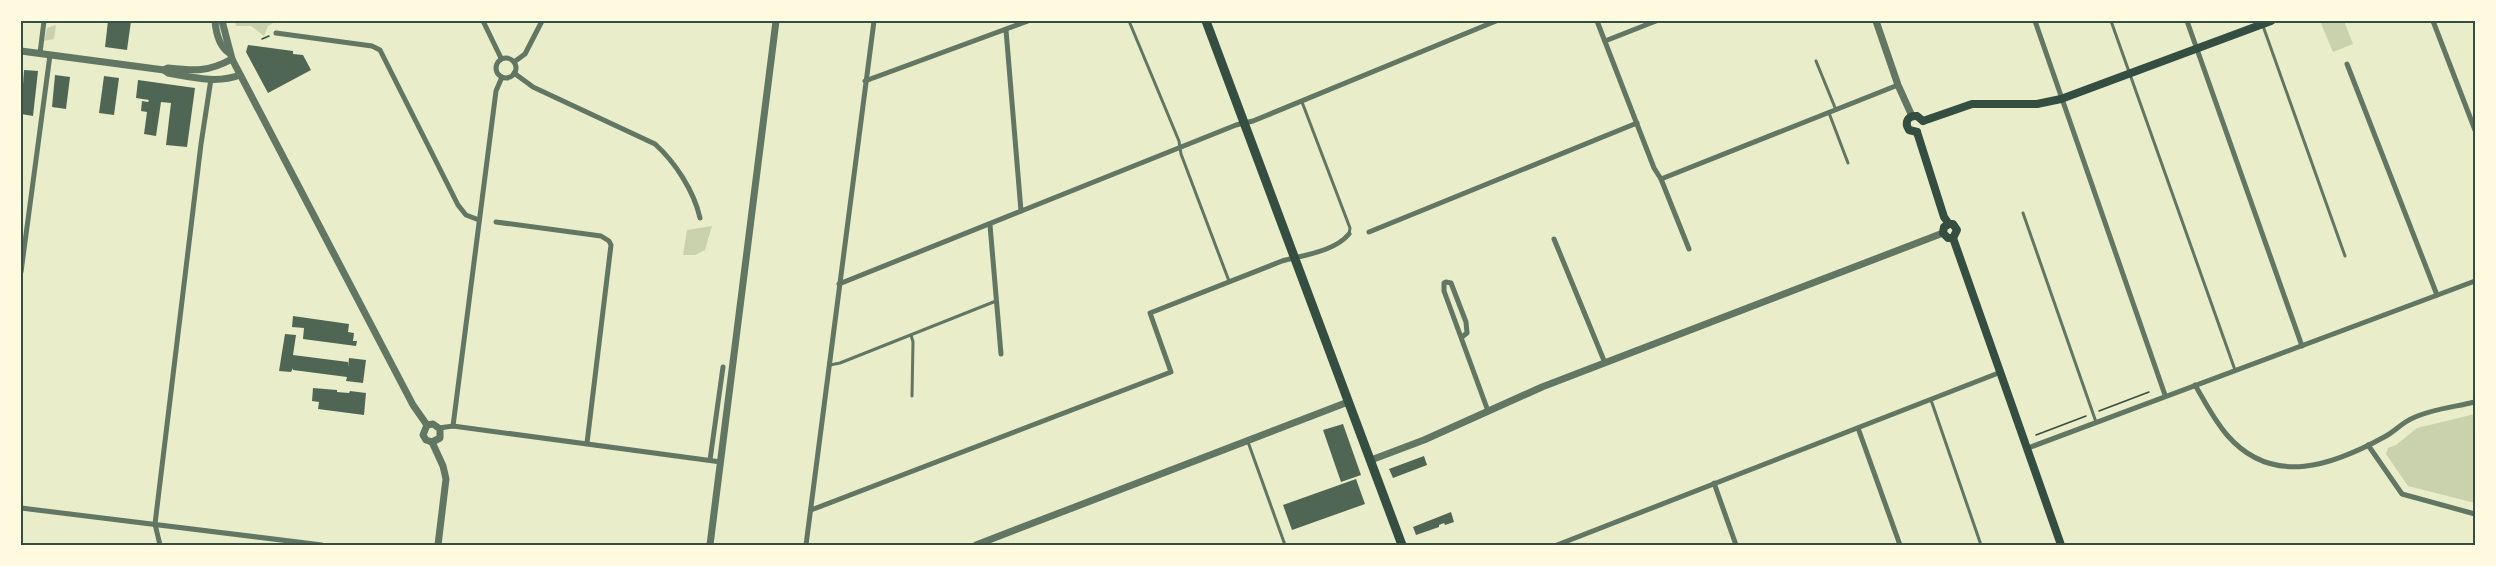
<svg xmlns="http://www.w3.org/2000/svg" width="2496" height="566" viewBox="0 0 2496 566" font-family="Roboto,sans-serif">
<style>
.green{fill:#cad2ad}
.building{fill:#4f6655}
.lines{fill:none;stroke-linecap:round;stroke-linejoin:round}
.path{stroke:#344e41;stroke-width:1.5}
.service{stroke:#617663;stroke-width:3}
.minor{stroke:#617663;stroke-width:5}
.tertiary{stroke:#617663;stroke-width:7}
.secondary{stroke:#344e41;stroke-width:8}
.primary{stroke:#344e41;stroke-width:9}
.neatline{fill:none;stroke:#344e41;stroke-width:2}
</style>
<rect width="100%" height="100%" fill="#e9edc9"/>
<g class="green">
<polygon points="235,21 275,22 268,26 264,36 251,26 236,26"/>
<polygon points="2320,21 2344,21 2353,44 2333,52"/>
<polygon points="56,25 54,39 44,41 47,28"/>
<polygon points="712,226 705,250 695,255 683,255 687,230"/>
<polygon points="2475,414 2475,503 2408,486 2386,454 2388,448 2396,445 2417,428"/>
</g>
<g class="building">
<polygon points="108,21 131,21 127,50 105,47"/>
<polygon points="248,45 293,51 293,54 303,55 311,70 268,93 246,52"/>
<polygon points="24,70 38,71 33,116 21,114"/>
<polygon points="55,75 70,77 66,109 52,107"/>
<polygon points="104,76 119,78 114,115 99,113"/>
<polygon points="138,80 195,88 187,147 166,145 171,103 161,102 156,136 144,134 147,112 141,111 142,101 148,102 149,100 136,98"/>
<polygon points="293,316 349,324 348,332 354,333 353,341 357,341 356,346 303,339 304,328 292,327"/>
<polygon points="285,334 296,335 293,355 348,362 348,367 349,358 366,360 363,383 346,381 347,377 293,370 293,368 291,372 279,371"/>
<polygon points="313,388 337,390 337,392 349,393 350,391 366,393 364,415 318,409 319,402 312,401"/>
<polygon points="1343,424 1361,475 1341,482 1323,430"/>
<polygon points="1424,456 1427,465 1393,478 1389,469"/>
<polygon points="1356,479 1365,504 1292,530 1283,505"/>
<polygon points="1451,512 1454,522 1445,525 1444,523 1439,525 1439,527 1416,535 1413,527"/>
</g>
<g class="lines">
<g class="path">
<polyline points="262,39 269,36"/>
<polyline points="2099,411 2149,392"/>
<polyline points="2036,435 2086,416"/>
</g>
<g class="service">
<polyline points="1129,21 1179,141 1181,154 1229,281"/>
<polyline points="2111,21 2235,370"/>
<polyline points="2263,26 2345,256"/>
<polyline points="1816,61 1836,110"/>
<polyline points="1302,102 1350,228 1349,234"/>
<polyline points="1829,113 1848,163"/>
<polyline points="2023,213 2096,422"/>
<polyline points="911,335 913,342 912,396"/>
<polyline points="830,365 840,363 996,301"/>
<polyline points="1931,400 1981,545"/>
<polyline points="1248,442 1285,545"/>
</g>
<g class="minor">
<polyline points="483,21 501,58"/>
<polyline points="1597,21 1654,168 1661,179 1689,249"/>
<polyline points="2035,21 2165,395"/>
<polyline points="2187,21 2302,346"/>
<polyline points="2433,21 2475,130"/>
<polyline points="1006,30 1021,211"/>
<polyline points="276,33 372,46 380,50 458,205 466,215 479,220"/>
<polyline points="1605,41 1656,21"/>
<polyline points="40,53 44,21"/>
<circle cx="506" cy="68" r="10"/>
<polyline points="514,62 525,54 542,21"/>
<polyline points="2347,64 2437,295"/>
<path d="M 514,73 L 533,87 L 655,144 C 675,162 694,191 700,218"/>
<polyline points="865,81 1028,21"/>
<polyline points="1661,179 1898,85"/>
<polyline points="496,222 601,236 609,241 611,245 587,443"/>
<polyline points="990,225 1001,354"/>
<polyline points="1369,232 1637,123"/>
<polyline points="1554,239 1605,363"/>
<polyline points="21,272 50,55"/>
<polyline points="839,284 1236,125 1253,121 1496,21"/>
<polyline points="1462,337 1467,333 1466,322 1451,283 1446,282 1444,283 1444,291 1488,411"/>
<path d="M 2195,385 C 2205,402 2214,420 2227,435 C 2273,488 2334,465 2386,436 C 2395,431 2403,422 2413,418 C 2431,409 2455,407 2475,402"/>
<polyline points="453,426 496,91 502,77"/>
<polyline points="439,428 453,426 721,462"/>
<polyline points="1858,428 1900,545"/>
<polyline points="2368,445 2402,494 2475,514"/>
<polyline points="2028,448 2475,281"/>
<polyline points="710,460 723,367"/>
<polyline points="1714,483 1736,545"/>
<polyline points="21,508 322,545"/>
<path d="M 811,510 L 1171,372 L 1150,313 L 1282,261 C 1303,255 1334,252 1349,234"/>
<polyline points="160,545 155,524 201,144 211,79"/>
<polyline points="806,545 874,21"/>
<polyline points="1557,545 2001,372"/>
</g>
<g class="tertiary">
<path d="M 215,21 C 216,33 219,46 229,53"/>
<polyline points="222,21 232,59 413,405 427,425"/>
<polyline points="1876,21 1898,85 1912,116"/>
<path d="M 21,51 L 164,70 L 168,68 C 195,71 208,72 232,59"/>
<path d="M 164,70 L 168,73 C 191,77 217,84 240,75"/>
<polyline points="427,425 433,424 440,429 440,438 432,442"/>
<polyline points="427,425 423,435 426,440 432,442"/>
<polyline points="432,442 443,466 446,479 438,545"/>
<polyline points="1371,460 1424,440 1542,387 1943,233"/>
<polyline points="710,545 776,21"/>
<polyline points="976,545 1348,402"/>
</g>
<g class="secondary">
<polyline points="1923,121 1972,104 2037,104 2061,99 2271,21"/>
<polyline points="1917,132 1944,217 1949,224"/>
<path d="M 1917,132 L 1909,130 C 1904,122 1908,115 1917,116 L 1923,121"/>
<polyline points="1949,224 1944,227 1943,233 1948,238 1953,238"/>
<polyline points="1949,224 1953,224 1957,230 1953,238"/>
<polyline points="1953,238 2061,545"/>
</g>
<polyline class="primary" points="1206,21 1402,545"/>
</g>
<rect width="2496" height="566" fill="none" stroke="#fefae0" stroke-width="45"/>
<rect x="22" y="22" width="2452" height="522" class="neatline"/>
</svg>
